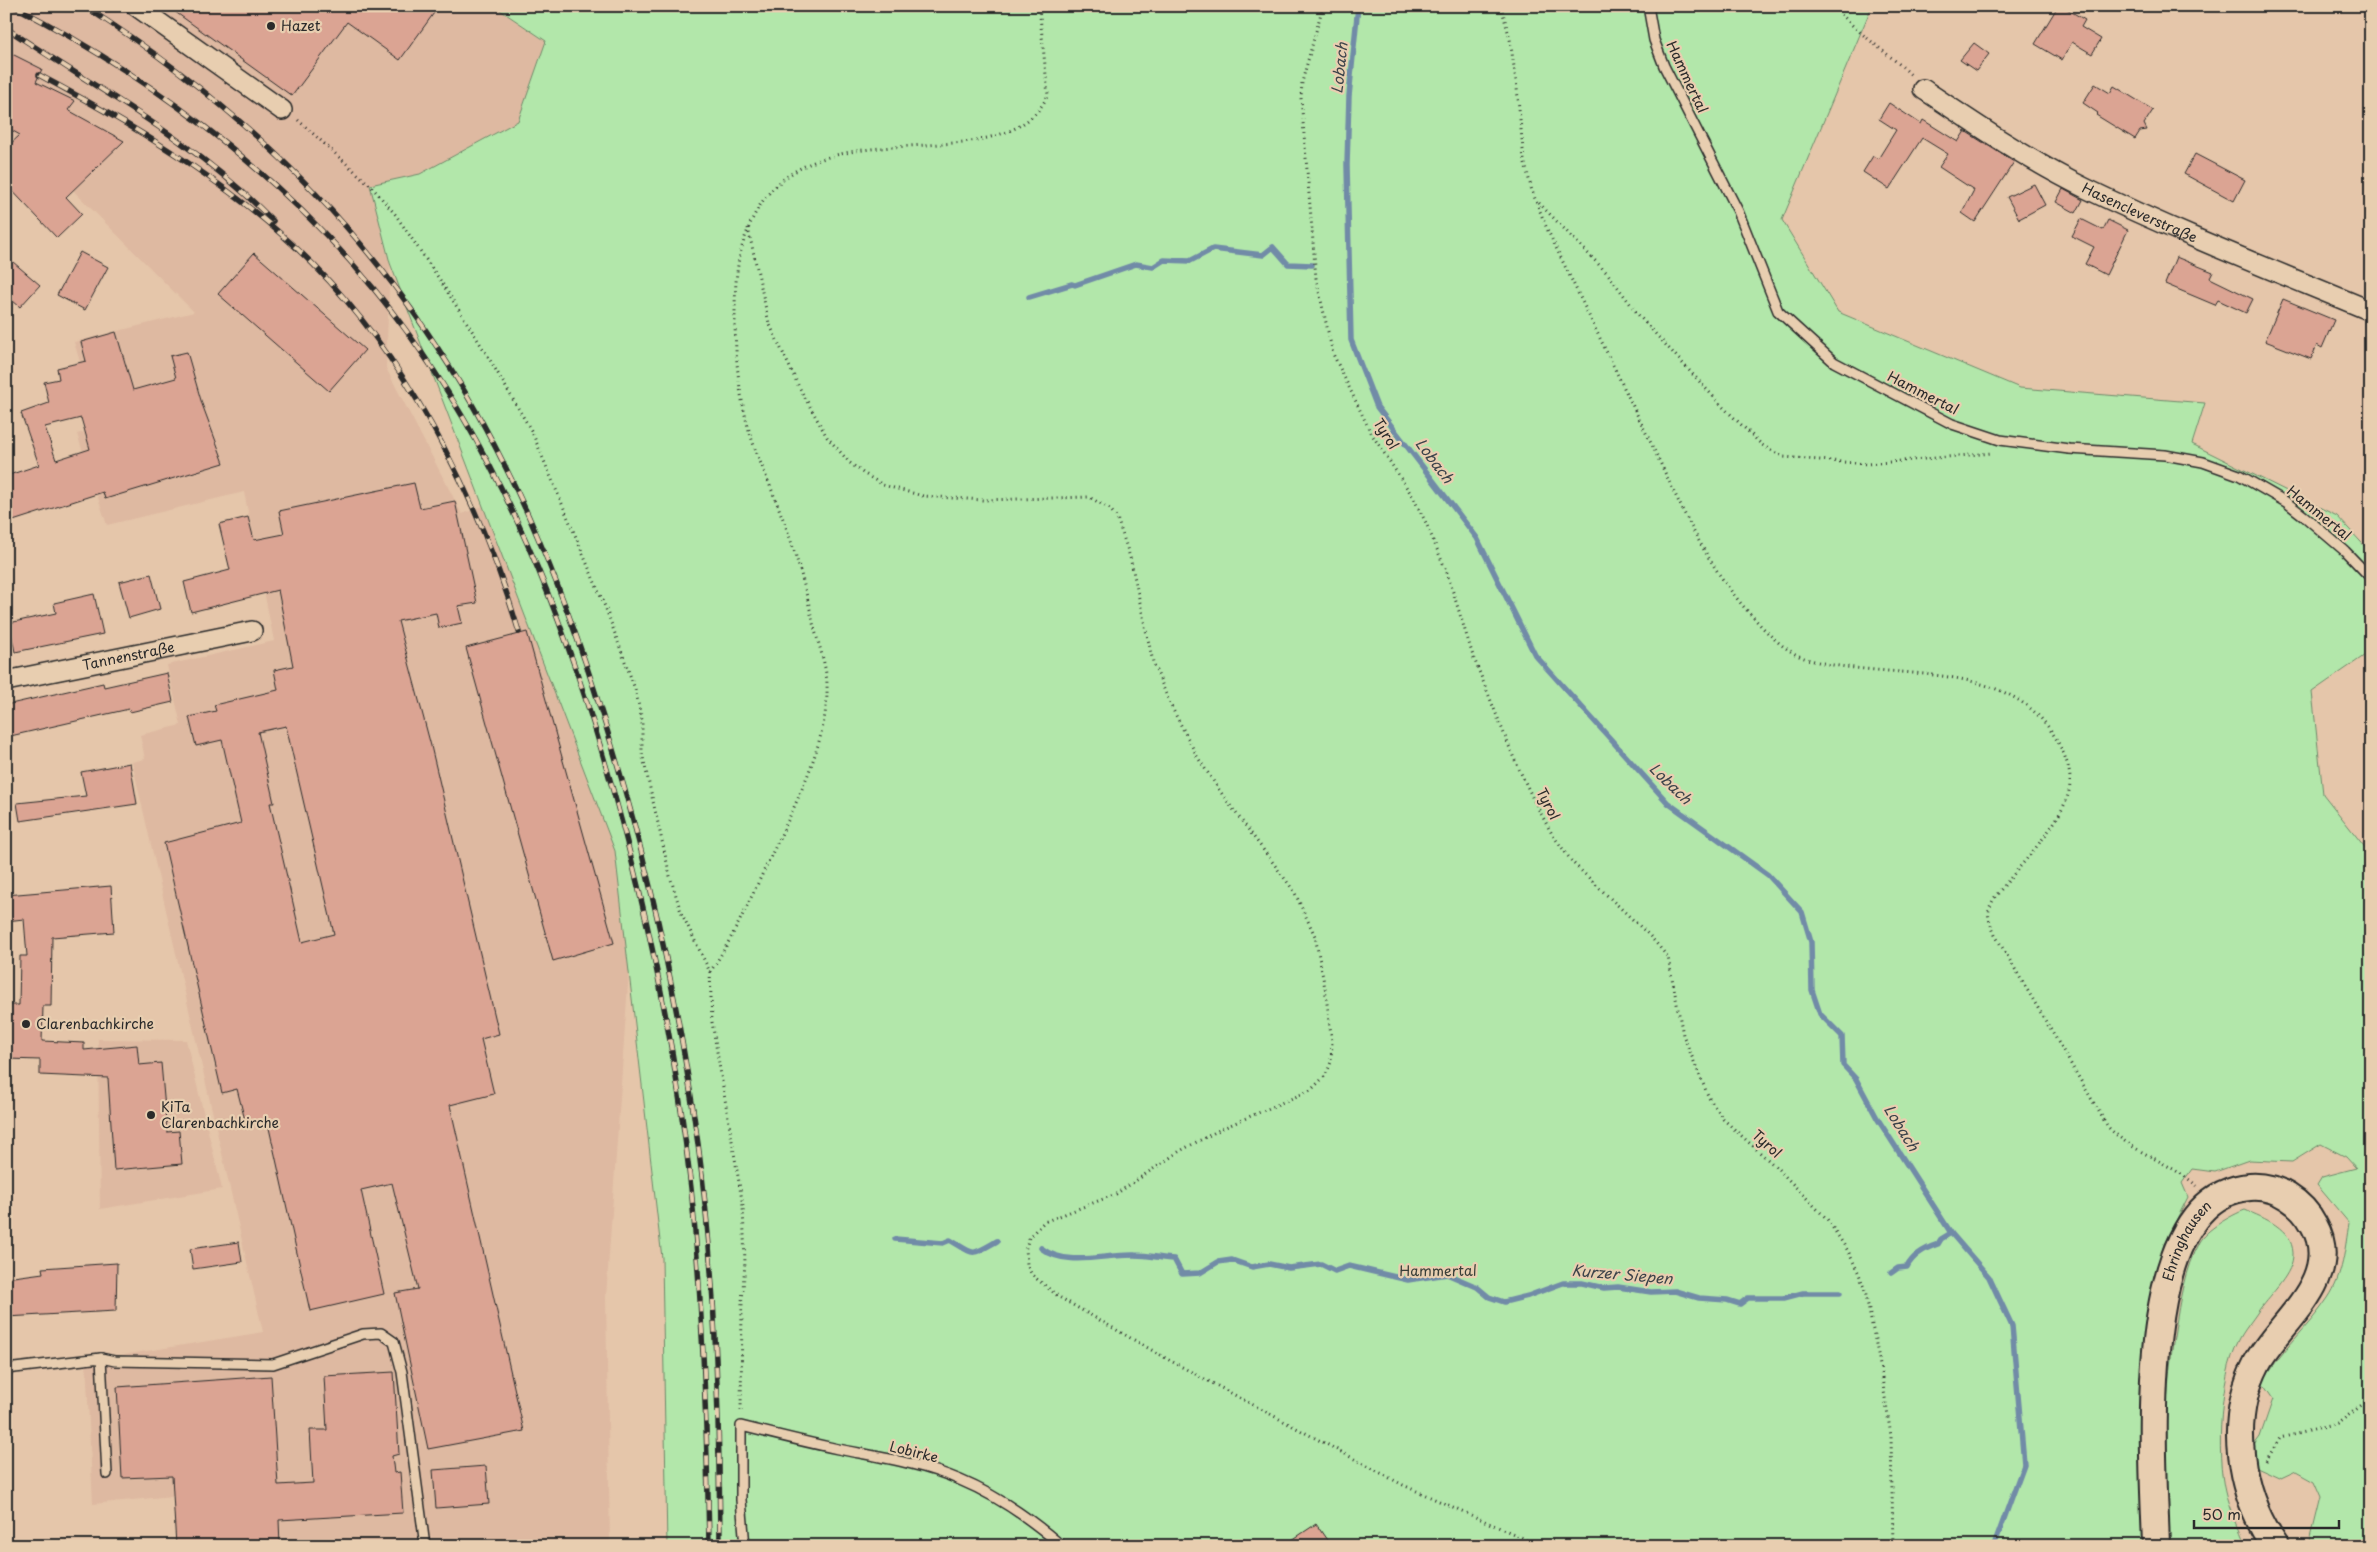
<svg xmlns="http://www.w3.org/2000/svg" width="2377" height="1552" viewBox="0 0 2377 1552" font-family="'Playpen Sans',sans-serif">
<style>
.built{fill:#deb9a1}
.green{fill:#b2e7aa;stroke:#6e896a}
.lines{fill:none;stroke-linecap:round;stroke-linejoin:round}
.stream{stroke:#718ba7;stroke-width:5.5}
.building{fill:#dba493;stroke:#2b2b2b;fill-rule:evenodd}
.service-casing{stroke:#2b2b2b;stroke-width:12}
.minor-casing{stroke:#2b2b2b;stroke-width:22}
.secondary-casing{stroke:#2b2b2b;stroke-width:30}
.path{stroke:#2b2b2b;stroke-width:3;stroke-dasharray:1 4;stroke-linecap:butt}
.service{stroke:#e8ceb0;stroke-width:9}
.minor{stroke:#e8ceb0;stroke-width:19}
.secondary{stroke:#e8ceb0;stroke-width:26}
.rail-casing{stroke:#2b2b2b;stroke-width:5.5}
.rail{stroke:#e8ceb0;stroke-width:4;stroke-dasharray:11;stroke-linecap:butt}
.poi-dot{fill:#2b2b2b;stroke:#e8ceb0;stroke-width:2}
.labels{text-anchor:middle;stroke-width:4.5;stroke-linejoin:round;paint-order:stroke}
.poi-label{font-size:14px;fill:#2b2b2b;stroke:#e8ceb0;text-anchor:start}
.street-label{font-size:14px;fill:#2b2b2b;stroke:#e8ceb0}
.park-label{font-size:14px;fill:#383e38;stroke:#e8ceb0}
.water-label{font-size:15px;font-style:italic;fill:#3c434a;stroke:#e8ceb0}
</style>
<rect width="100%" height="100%" fill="#e5c6aa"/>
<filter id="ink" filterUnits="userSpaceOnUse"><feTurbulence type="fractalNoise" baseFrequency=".02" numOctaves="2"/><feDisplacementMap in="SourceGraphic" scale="10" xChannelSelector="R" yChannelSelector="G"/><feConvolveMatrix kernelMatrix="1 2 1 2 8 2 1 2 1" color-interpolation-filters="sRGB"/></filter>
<g filter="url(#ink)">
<g class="built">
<polygon points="6,6 494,6 546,41 518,121 420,174 371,186 390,263 386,368 462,514 483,506 615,851 629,970 606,1297 610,1546 185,1546 182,1495 93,1504 86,1361 263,1332 132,762 145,759 140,735 181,725 167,665 274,641 244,492 107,525 77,434 100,428 74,342 194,312 29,146 6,133"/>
<polygon points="98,1039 186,1040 222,1189 100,1209"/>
</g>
<g class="green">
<path d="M 494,6 L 1872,6 L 1782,220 L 1838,312 L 2020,388 L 2205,403 L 2192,444 L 2337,516 L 2371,553 L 2371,651 L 2312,692 L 2323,794 L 2371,855 L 2371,1546 L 2309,1546 L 2321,1497 L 2314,1481 L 2296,1471 L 2281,1478 L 2257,1467 L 2251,1449 L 2260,1437 L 2273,1399 L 2262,1383 C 2280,1351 2308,1328 2328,1298 C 2343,1276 2345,1248 2349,1223 L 2317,1185 L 2322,1177 L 2356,1168 L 2346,1157 L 2321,1144 L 2292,1162 L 2249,1160 L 2215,1172 L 2192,1169 L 2182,1183 L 2188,1197 L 2164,1244 L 2152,1289 L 2145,1337 L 2144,1546 L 667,1546 L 662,1258 L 615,851 L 390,263 L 370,185 L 420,174 L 518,121 L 546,41 Z"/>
<path d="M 2245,1210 C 2264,1218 2292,1228 2293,1253 C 2294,1274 2270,1294 2259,1310 C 2252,1321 2243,1331 2238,1342 C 2220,1376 2216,1455 2225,1492 C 2229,1510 2238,1528 2245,1546 L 2167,1546 C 2165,1473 2163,1402 2175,1330 C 2180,1300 2184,1270 2199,1242 C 2206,1230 2231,1215 2245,1210 Z"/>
</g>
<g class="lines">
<g class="stream">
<polyline points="1358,6 1349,96 1347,165 1351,340 1377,407 1477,538 1535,655 1668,803 1768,875 1802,912 1811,942 1812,990 1820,1014 1842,1036 1843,1065 1856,1079 1877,1118 1951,1233 1989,1277 2012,1326 2024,1464 1994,1546"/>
<polyline points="1029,297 1072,284 1075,285 1136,264 1153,267 1164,260 1190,261 1213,249 1263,255 1273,247 1288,264 1312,265"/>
<path d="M 895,1239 L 943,1243 L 950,1240 C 976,1255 969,1257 997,1241"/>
<path d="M 1041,1248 C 1067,1268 1104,1254 1135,1255 C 1148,1255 1161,1258 1174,1259 L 1182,1274 L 1200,1273 L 1218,1262 L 1232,1260 L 1252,1267 L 1269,1264 L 1289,1268 L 1321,1264 L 1335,1271 L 1349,1266 L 1408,1280 L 1447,1274 L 1477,1287 L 1489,1297 L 1504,1302 L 1528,1296 L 1563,1283 L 1582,1283 L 1604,1288 L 1618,1287 L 1651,1292 L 1675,1291 L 1699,1298 L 1727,1300 L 1740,1304 L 1748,1298 L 1784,1298 L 1803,1293 L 1840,1293"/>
<path d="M 1891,1273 L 1898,1268 L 1907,1267 C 1913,1255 1926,1248 1938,1244 L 1941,1239 L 1951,1233"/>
</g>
</g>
<g class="building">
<polygon points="167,6 439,6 400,60 347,22 292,96"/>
<polygon points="2058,6 2062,6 2085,20 2081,27 2101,39 2092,54 2072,42 2062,60 2035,44"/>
<polygon points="1974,43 1989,54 1976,71 1960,60"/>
<polygon points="6,51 42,69 36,82 75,101 68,110 124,141 66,197 82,214 57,238 6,184 6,148 20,135 6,127"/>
<polygon points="2095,84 2110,93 2114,86 2153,110 2144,124 2147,130 2140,131 2135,139 2096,115 2098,113 2083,103"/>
<polygon points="1889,103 1921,124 1923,120 1958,142 1965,131 2014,162 1975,222 1962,213 1974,190 1939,167 1948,154 1922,138 1889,189 1863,172 1873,156 1878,159 1896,130 1879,119"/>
<polygon points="2195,154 2245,180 2234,201 2184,174"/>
<polygon points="2034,184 2045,205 2019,219 2007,197"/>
<polygon points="2063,189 2083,200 2076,213 2056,202"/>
<polygon points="2081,219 2103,230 2108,220 2128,230 2106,275 2085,264 2094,247 2072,236"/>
<polygon points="80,252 108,267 85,310 57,295"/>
<polygon points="254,253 365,350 329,391 218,294"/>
<polygon points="6,256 40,285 20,307 6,295"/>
<polygon points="2176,257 2213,272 2210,278 2253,299 2246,313 2218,300 2215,305 2165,284"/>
<polygon points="2283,299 2334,320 2322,348 2317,345 2311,359 2265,341"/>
<path d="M 116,332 L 133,390 L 176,378 L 170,356 L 187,352 L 202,404 L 224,463 L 105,499 L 103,492 L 13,521 L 6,500 L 6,476 L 39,465 L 21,413 L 49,403 L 44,382 L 59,379 L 57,368 L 86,361 L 81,342 ZM 81,418 L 90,449 L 56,460 L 45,427 Z"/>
<path d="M 414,483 L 420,508 L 455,501 L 477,603 L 458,606 L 462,623 L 439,628 L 436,613 L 398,621 L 431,746 L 499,1034 L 481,1039 L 494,1094 L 450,1105 L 524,1431 L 428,1449 L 395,1293 L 418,1289 L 392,1183 L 361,1190 L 384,1294 L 310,1311 L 267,1119 L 246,1124 L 237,1089 L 222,1093 L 164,843 L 241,823 L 222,740 L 196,746 L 189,717 L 216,711 L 214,705 L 278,690 L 274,670 L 293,666 L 278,590 L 191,612 L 184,582 L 230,570 L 219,524 L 248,517 L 254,540 L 284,534 L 279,511 ZM 286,726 L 334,934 L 302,942 L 270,803 L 274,803 L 258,732 Z"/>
<polygon points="151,574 160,609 129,618 119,582"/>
<polygon points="94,594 103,634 15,652 9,623 56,613 54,603"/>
<polygon points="527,632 614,943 553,961 466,648"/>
<polygon points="167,673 173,702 130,712 129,709 6,737 6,705 103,683 104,687"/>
<polygon points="130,763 137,804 20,821 17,803 86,796 81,772"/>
<polygon points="111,886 114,932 52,937 51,1006 43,1006 42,1041 84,1043 84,1050 137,1045 139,1065 161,1063 167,1132 179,1131 182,1164 114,1170 108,1078 40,1075 40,1060 8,1059 10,1005 19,1005 20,956 27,956 24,919 6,921 6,895"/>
<polygon points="239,1242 242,1262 193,1269 190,1249"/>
<polygon points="117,1263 116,1311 6,1317 6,1278 43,1273 42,1268"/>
<polygon points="394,1372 399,1454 392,1456 394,1473 400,1472 403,1513 279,1520 280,1546 176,1546 172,1476 122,1478 117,1387 271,1376 278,1485 313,1483 310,1430 327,1430 324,1376"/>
<polygon points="486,1466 489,1504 436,1508 433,1470"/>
<polygon points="1316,1524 1331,1546 1283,1546"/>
</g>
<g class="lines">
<g class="service-casing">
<g id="service">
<polyline points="1648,6 1654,40 1664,66 1738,211 1778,311 1834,362 1952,424 2000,440 2069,449 2165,455 2203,462 2239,475 2286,502 2304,516 2345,551 2371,578"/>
<polyline points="101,1358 115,1361 273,1364 363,1334 381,1333 394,1342 402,1372 425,1546"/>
<polyline points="6,1369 101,1358 107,1474"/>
<path d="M 745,1546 L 741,1500 L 741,1426 C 773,1434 805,1442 838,1449 C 878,1457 921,1463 960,1480 C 996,1495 1032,1520 1062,1546"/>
</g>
</g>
<g class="minor-casing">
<g id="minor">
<polyline points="136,6 282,110"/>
<path id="s1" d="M 1923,89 C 1975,124 2028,160 2085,188 C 2178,233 2275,271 2371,311"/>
<path id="s2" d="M 6,681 L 252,631"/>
</g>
</g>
<g class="secondary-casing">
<g id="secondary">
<path id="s3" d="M 2156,1546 C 2154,1463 2130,1196 2250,1187 C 2277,1185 2302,1202 2314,1225 C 2344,1279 2279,1322 2257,1363 C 2227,1421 2239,1494 2275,1546"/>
</g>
</g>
<g class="path">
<polyline points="1323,6 1302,82 1301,98 1316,278 1333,354 1371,433 1413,497 1426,523 1447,573 1473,656 1513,756 1533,799 1552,834 1573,863 1649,935 1668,957 1683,1035 1709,1098 1723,1119 1776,1167 1827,1219 1848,1251 1859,1274 1865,1291 1879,1359 1891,1436 1893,1546"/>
<path d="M 1501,6 L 1510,39 L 1517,88 L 1524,160 L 1532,191 L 1547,229 C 1582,301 1616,372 1651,443 C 1680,504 1707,569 1754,618 C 1768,634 1787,653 1807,659 C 1890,684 2015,652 2061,748 C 2070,767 2074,783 2065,803 C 2052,833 2016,870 1995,897 C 1985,913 1988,918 1995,935 L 2108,1127 C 2133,1153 2170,1162 2197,1186"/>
<path d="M 1836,6 C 1845,25 1893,56 1911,75"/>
<polyline points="298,120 370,185 395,214 440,280 486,353 532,432 606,609 635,689 642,720 642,753 670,876 681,912 710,972 712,1022 743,1206 745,1263 742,1302 741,1413"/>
<polyline points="1539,203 1608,274 1640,317 1722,406 1762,445 1783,457 1867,464 1992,453"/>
<polyline points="748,228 769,323 799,387 827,437 850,463 863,473 883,485 923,496 983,500 1089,497 1110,509 1117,518 1130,557 1153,662 1170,704 1198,758 1224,797 1294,891 1315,936 1325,988 1332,1042 1331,1062 1326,1075 1311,1090 1221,1129 1180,1151 1116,1194 1044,1222 1029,1237 1026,1248 1027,1265 1032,1275 1059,1297 1169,1360 1403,1485 1523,1538 1535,1546"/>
<path d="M 710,972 C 735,935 752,895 771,856 C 795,805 829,741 827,684 C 826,663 818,643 813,623 C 805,586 795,549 781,514 C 770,483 755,454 747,423 C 738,388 735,351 735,316 C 735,286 736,260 747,232 C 798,89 1001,193 1048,95 L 1039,6"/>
<polyline points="2266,1461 2280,1438 2337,1424 2371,1398"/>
</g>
<use href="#service" class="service"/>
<use href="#minor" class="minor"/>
<use href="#secondary" class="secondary"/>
<g class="rail-casing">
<g id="rail">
<path d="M 14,6 C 164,84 304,191 405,329 C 494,450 552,588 596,732 C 641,880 674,1033 691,1188 C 703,1306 707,1426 709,1546"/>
<path d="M 84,6 C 218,91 336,197 425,329 C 506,447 561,581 603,717 C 647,856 678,999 698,1144 C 716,1277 719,1412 720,1546"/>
<path d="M 6,28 C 97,89 196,141 273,221"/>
<path d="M 39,75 C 141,129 252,196 330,282 C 418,379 482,508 519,632"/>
</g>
</g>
<use href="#rail" class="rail"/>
</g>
</g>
<g class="poi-dot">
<circle cx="271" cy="26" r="5"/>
<circle cx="26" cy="1024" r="5"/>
<circle cx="151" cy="1115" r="5"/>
</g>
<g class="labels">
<g class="poi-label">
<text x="281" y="31">Hazet</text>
<text x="36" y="1029">Clarenbachkirche</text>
<text x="161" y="1112">KiTa<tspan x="161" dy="16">Clarenbachkirche</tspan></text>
</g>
<g class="street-label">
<text transform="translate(1687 77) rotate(65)" y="5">Hammertal</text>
<text dy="5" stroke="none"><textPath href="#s1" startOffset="250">Hasencleverstraße</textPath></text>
<text transform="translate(1923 393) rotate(27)" y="5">Hammertal</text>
<text transform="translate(1386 434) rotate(58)" y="5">Tyrol</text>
<text transform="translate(2319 513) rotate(39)" y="5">Hammertal</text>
<text dy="5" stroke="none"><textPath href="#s2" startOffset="125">Tannenstraße</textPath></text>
<text transform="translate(1548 804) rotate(63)" y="5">Tyrol</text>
<text transform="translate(1767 1144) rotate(42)" y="5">Tyrol</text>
<text dy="5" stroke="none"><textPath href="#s3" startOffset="311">Ehringhausen</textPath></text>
<text transform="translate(914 1452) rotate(14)" y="5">Lobirke</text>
</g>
<g class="park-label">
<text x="1438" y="1276">Hammertal</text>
</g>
<g class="water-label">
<text transform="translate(1340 68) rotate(-84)" y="5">Lobach</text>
<text transform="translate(1434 461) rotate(53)" y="5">Lobach</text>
<text transform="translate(1670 784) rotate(44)" y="5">Lobach</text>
<text transform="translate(1901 1128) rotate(58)" y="5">Lobach</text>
<text transform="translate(1622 1275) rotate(5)" y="5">Kurzer Siepen</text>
</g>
</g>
<rect width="2377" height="1552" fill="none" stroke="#e8ceb0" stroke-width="25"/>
<rect x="12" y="12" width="2352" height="1527" fill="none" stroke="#2b2b2b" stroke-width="2" filter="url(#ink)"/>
<path d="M2194 1520v8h145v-8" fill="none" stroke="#2b2b2b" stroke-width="2.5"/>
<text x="2202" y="1520" font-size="15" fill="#2b2b2b" stroke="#e8ceb0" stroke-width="4" paint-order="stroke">50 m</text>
</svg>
